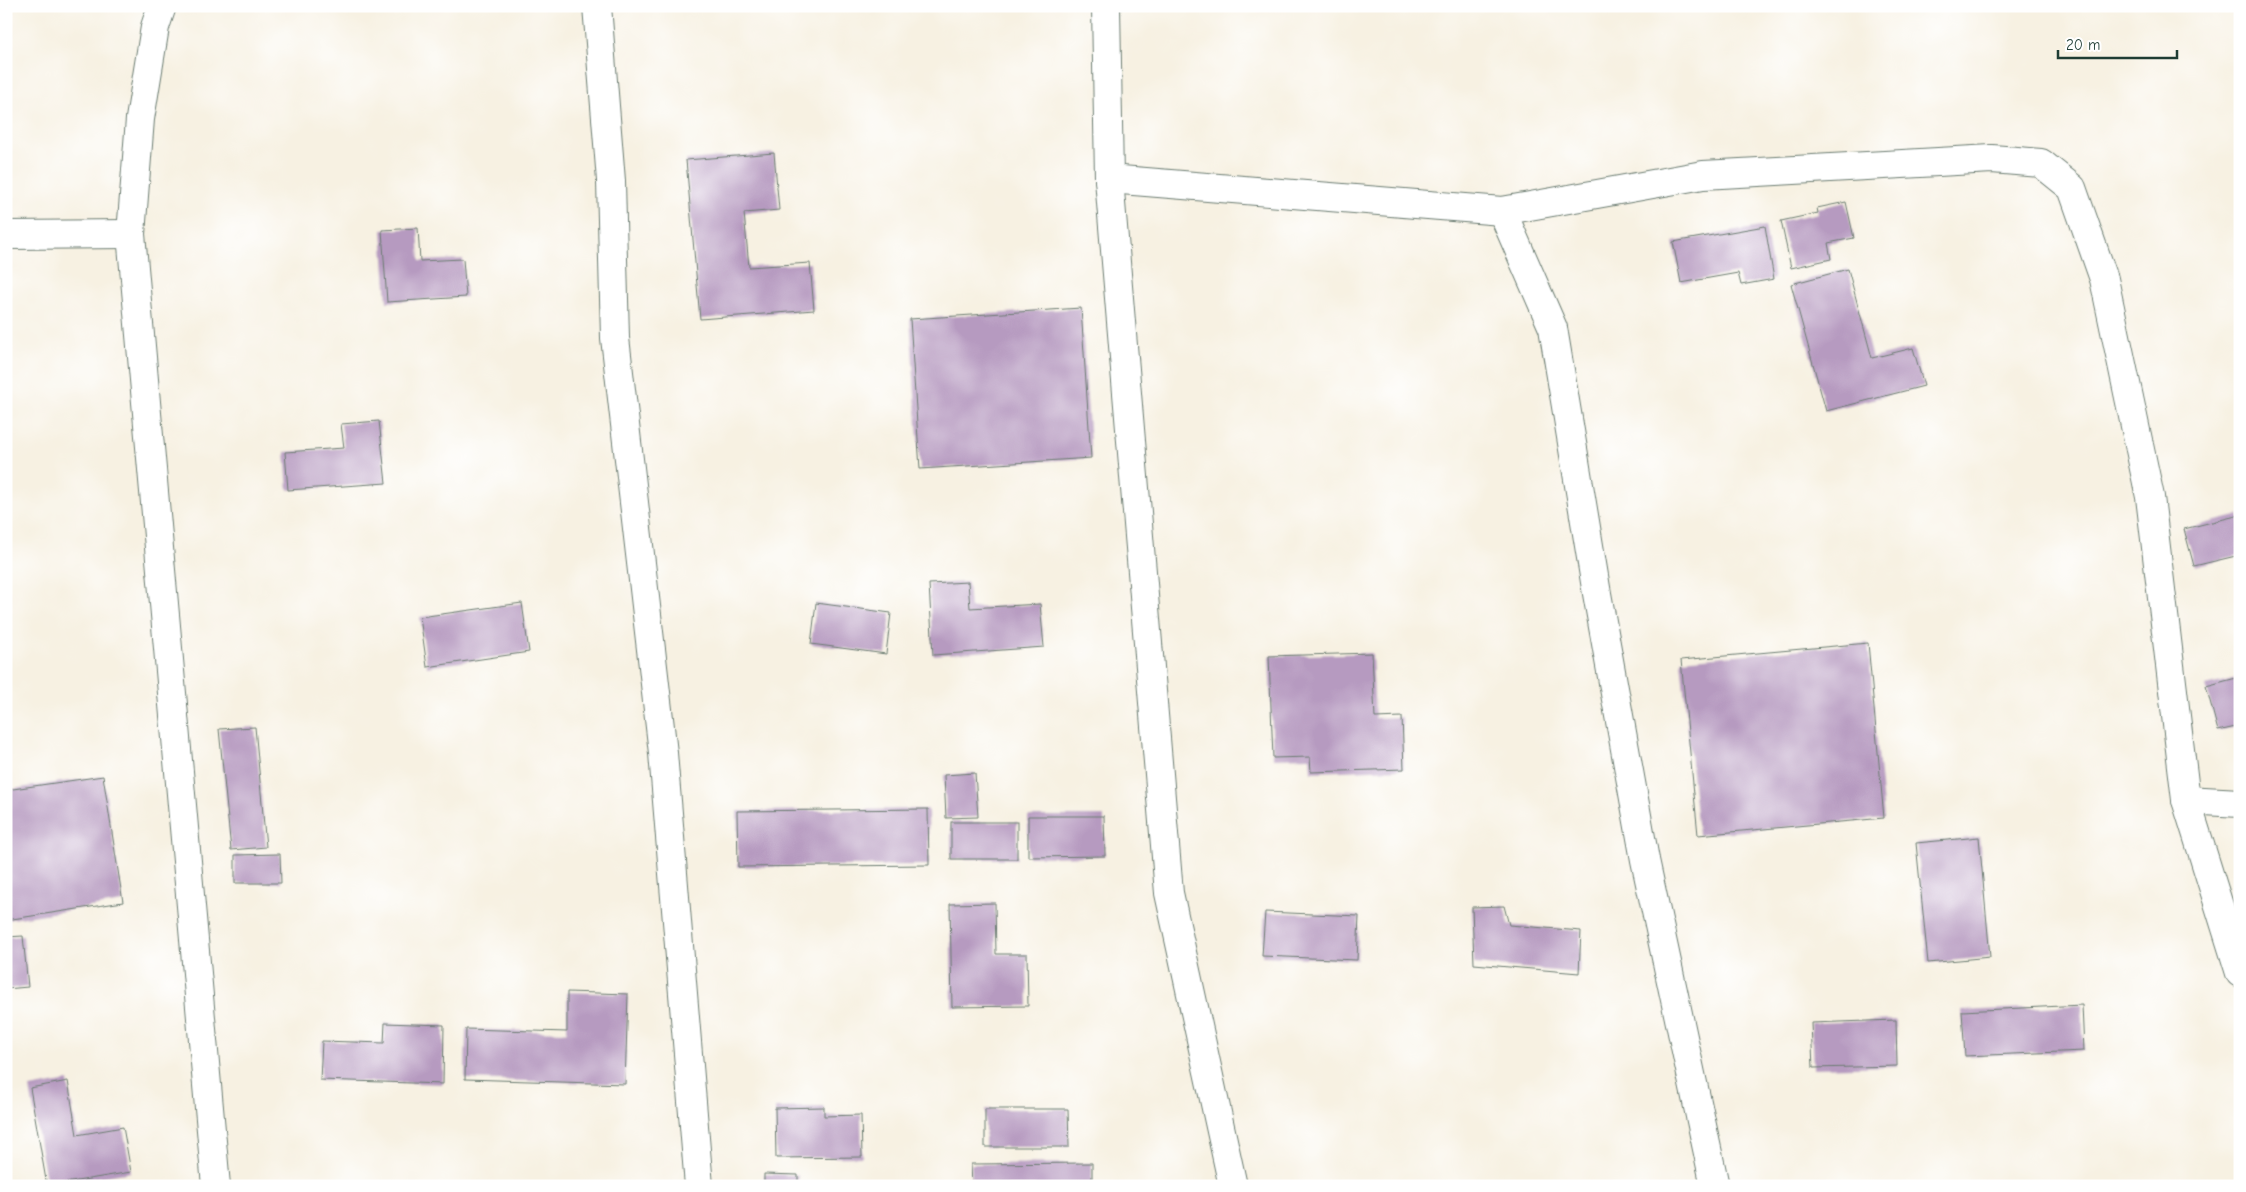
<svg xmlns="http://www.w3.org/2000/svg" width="2246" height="1192" viewBox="0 0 2246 1192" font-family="'Comic Neue',sans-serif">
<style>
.building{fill:#b69ac0}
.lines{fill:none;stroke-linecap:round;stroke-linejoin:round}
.street-casing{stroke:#6b7c71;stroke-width:30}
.street{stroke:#fff;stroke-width:28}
</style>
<rect width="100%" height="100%" fill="#fff"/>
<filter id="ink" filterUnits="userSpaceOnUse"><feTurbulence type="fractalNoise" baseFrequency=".02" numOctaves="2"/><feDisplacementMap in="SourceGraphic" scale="10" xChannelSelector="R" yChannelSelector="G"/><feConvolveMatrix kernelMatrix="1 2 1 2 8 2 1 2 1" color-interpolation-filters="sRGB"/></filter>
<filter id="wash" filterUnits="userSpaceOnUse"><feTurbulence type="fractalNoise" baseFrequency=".0096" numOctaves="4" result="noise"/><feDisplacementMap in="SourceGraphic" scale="20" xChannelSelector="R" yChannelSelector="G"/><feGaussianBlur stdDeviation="1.12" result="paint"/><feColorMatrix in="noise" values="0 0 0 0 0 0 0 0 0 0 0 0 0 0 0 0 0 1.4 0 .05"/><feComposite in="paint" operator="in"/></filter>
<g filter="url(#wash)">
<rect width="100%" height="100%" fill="#f7f1e2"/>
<g id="blocks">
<g class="building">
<polygon points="6,69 12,99 6,100"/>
<polygon points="774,153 779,210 744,213 749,267 810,263 814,310 700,319 686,160"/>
<polygon points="1846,202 1854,238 1828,243 1831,259 1791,268 1781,221 1818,213 1817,208"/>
<polygon points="1765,226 1774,279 1741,285 1738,273 1681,283 1673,242"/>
<polygon points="418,228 420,261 463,259 466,297 387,302 382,230"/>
<polygon points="1848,269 1872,358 1913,348 1924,386 1826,411 1791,284"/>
<polygon points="1081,308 1091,458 920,469 910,319"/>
<polygon points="379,421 386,483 288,490 285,452 344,448 341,424"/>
<polygon points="2240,515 2240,555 2194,566 2184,529"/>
<polygon points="968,582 970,608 1040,604 1044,647 933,655 929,584"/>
<polygon points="522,603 529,652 427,667 420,617"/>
<polygon points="816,603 891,613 886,654 811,644"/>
<polygon points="1868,643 1884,818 1698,835 1681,660"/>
<polygon points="1372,653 1375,718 1402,717 1404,769 1311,772 1310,757 1273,758 1269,656"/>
<polygon points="2240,677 2240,726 2218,731 2206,686"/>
<polygon points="255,727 266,847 231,850 219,729"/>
<polygon points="975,773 978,817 946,818 944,775"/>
<polygon points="103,776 123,902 6,920 6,790"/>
<polygon points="928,809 929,865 738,867 737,811"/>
<polygon points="1028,816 1104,816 1105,856 1028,857"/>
<rect x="951" y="822" width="66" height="37"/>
<polygon points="1979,837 1990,957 1928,963 1916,843"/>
<polygon points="280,854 281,883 235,883 235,855"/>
<polygon points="995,903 996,954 1027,954 1028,1006 952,1007 950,904"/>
<polygon points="1504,906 1509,925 1581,931 1579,973 1474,964 1472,907"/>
<polygon points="1265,912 1359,916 1357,960 1262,956"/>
<polygon points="23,936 28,987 6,989 6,937"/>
<polygon points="567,992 628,994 625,1084 465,1079 466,1029 567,1032"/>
<polygon points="2082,1005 2084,1051 1965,1056 1962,1011"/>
<polygon points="1896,1020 1897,1066 1813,1068 1811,1023"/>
<polygon points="385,1023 444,1025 443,1084 320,1080 322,1041 384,1043"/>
<polygon points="68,1081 77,1135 123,1127 131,1172 47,1186 30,1088"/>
<polygon points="824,1107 824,1116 861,1115 862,1157 776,1158 775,1108"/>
<polygon points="985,1109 1068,1109 1069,1147 985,1147"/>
<polygon points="1092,1163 1092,1186 972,1186 971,1164"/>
<polygon points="764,1174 798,1175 798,1186 764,1186"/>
</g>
</g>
</g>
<g filter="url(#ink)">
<use href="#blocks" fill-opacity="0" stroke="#6b7c71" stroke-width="1"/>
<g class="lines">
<g class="street-casing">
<g id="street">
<polyline points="162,6 155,27 140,119 131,234 216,1186"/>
<polyline points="597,6 611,181 615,338 663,753 699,1186"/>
<polyline points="1106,6 1109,179 1169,893 1233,1186"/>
<polyline points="1109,179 1502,211 1703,175 1992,159 2041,163 2072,188 2104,279 2150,497 2186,800 2240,973"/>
<polyline points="1502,211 1553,328 1596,588 1645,860 1715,1186"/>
<polyline points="6,235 131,234"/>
<polyline points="2186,800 2240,803"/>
</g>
</g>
<use href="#street" class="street"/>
</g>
</g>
<rect width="2246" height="1192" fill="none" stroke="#fff" stroke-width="25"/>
<path d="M2058 50v8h119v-8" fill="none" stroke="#1f3d34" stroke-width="2.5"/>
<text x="2066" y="50" font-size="15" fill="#1f3d34" stroke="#ffffff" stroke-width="4" paint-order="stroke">20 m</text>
</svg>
